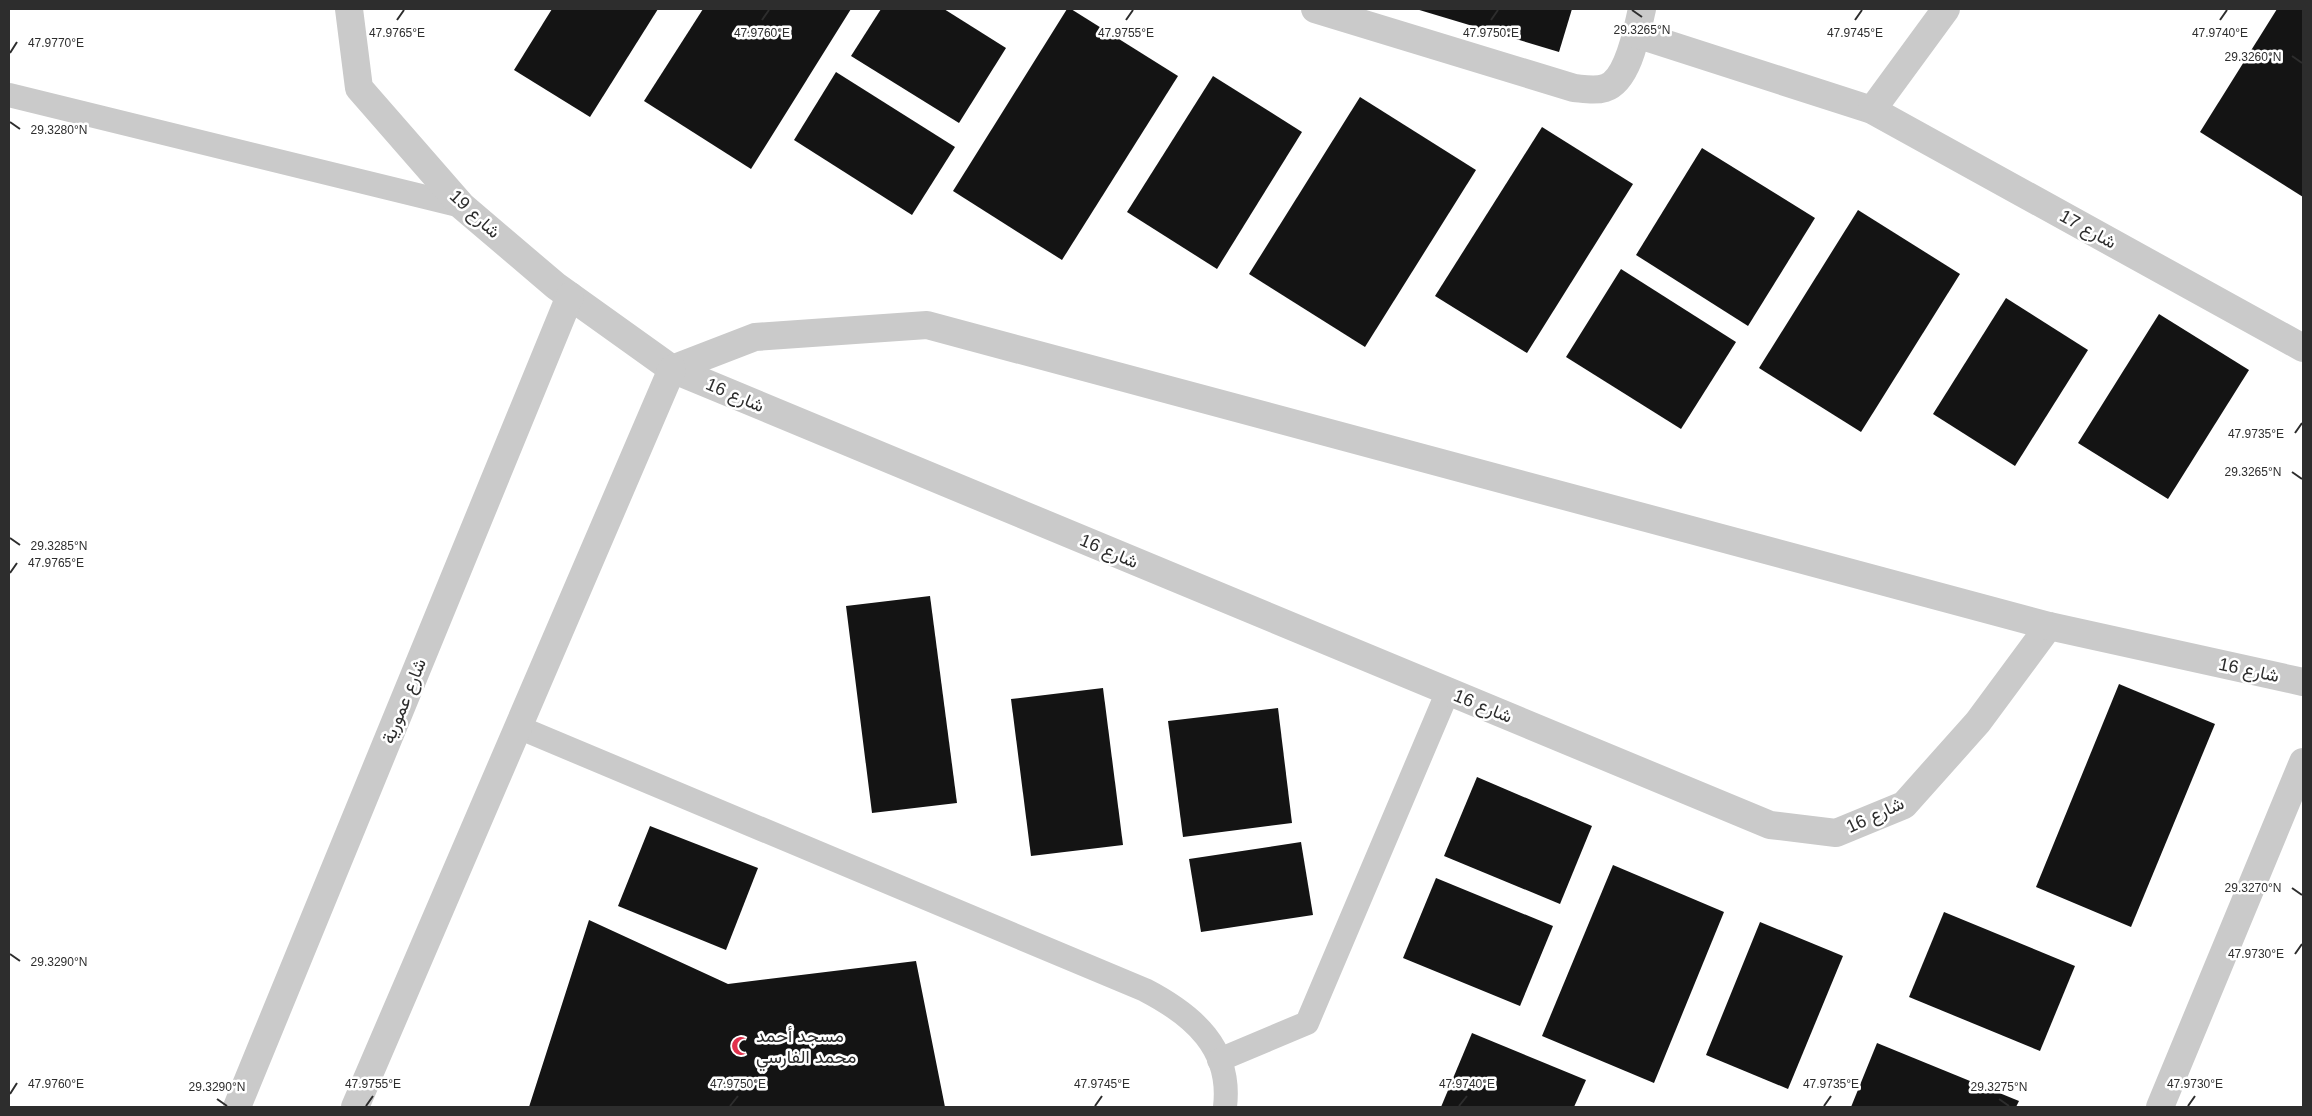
<svg xmlns="http://www.w3.org/2000/svg" width="2312" height="1116" viewBox="0 0 2312 1116" font-family="Arial,Vazirmatn,sans-serif">
<style>
.building{fill:#141414}
.lines{fill:none;stroke-linecap:round;stroke-linejoin:round}
.lane{stroke:#cacaca;stroke-width:24}
.street{stroke:#cacaca;stroke-width:28}
.ticks{fill:none;stroke:#2d2d2d;stroke-width:2}
.labels{text-anchor:middle;stroke-width:5;stroke-linejoin:round;paint-order:stroke}
.street-label{font-size:18px;fill:#2d2d2d;stroke:#fff}
.poi-label{font-size:18px;fill:#2d2d2d;stroke:#fff;text-anchor:start}
.ticks-label{font-size:12px;text-anchor:middle;fill:#2d2d2d;stroke:#fff;stroke-width:5;stroke-linejoin:round;paint-order:stroke}
</style>
<rect width="100%" height="100%" fill="#fff"/>
<g class="building">
<polygon points="552,9 658,9 590,117 514,70"/>
<polygon points="703,9 851,9 751,169 644,101"/>
<polygon points="881,9 944,9 1006,48 959,123 851,56"/>
<polygon points="1067,9 1071,9 1178,76 1062,260 953,191"/>
<polygon points="1416,9 1572,9 1559,52"/>
<polygon points="2277,9 2303,9 2303,197 2200,132"/>
<polygon points="836,72 955,147 912,215 794,140"/>
<polygon points="1213,76 1302,132 1217,269 1127,212"/>
<polygon points="1360,97 1476,170 1365,347 1249,274"/>
<polygon points="1542,127 1633,184 1527,353 1435,296"/>
<polygon points="1702,148 1815,218 1748,326 1636,255"/>
<polygon points="1858,210 1960,274 1861,432 1759,368"/>
<polygon points="1621,269 1736,342 1681,429 1566,357"/>
<polygon points="2006,298 2088,350 2015,466 1933,414"/>
<polygon points="2159,314 2249,370 2168,499 2078,443"/>
<polygon points="930,596 957,803 872,813 846,606"/>
<polygon points="2119,684 2215,724 2131,927 2036,887"/>
<polygon points="1103,688 1123,845 1031,856 1011,699"/>
<polygon points="1278,708 1292,823 1183,837 1168,721"/>
<polygon points="1477,777 1592,826 1560,904 1444,856"/>
<polygon points="650,826 758,868 726,950 618,906"/>
<polygon points="1301,842 1313,915 1201,932 1189,859"/>
<polygon points="1613,865 1724,912 1654,1083 1542,1036"/>
<polygon points="1436,878 1553,926 1520,1006 1403,958"/>
<polygon points="1944,912 2075,966 2040,1051 1909,997"/>
<polygon points="589,920 728,984 916,961 945,1107 529,1107"/>
<polygon points="1760,922 1843,956 1788,1089 1706,1055"/>
<polygon points="1472,1033 1586,1080 1574,1107 1441,1107"/>
<polygon points="1877,1043 2019,1101 2016,1107 1851,1107"/>
</g>
<g class="lines">
<g class="lane">
<polyline points="9,95 462,206"/>
<path d="M 518,727 L 1145,990 C 1193,1015 1232,1048 1225,1107"/>
<polyline points="1219,1060 1307,1023 1448,691"/>
</g>
<g class="street">
<polyline points="349,9 359,88 462,206 556,286 672,369 1770,825 1836,833 1904,805 1978,722 2049,626"/>
<path d="M 1315,9 L 1574,88 C 1585,89 1595,91 1605,88 C 1629,80 1637,30 1642,9"/>
<polyline points="1636,34 1872,110 2303,348"/>
<polyline points="1872,110 1946,9"/>
<polyline points="672,369 755,337 927,325 2049,626 2303,682"/>
<polyline points="237,1107 570,296"/>
<polyline points="355,1107 672,369"/>
<polyline points="2160,1107 2303,762"/>
</g>
</g>
<path class="ticks" d="M 1632,10 L 1642,17M 397,20 L 404,10M 762,20 L 769,10M 1126,20 L 1133,10M 1491,20 L 1498,10M 1855,20 L 1862,10M 2220,20 L 2227,10M 10,53 L 17,42M 2292,56 L 2302,63M 10,122 L 20,129M 2295,433 L 2302,423M 2292,472 L 2302,479M 10,538 L 20,545M 10,573 L 17,563M 2292,888 L 2302,895M 10,954 L 20,961M 2295,954 L 2302,944M 10,1094 L 17,1083M 217,1099 L 227,1106M 1999,1099 L 2009,1106M 366,1106 L 373,1096M 730,1106 L 738,1096M 1095,1106 L 1102,1096M 1459,1106 L 1467,1096M 1824,1106 L 1831,1096M 2188,1106 L 2195,1096"/>
<defs>
<g id="mosque-bare" transform="scale(1.5)"><path d="M3.5-4.9A6 6 0 1 0 3.5 4.9A5 5 0 1 1 3.5-4.9Z" fill="#e1314c" stroke="#fff" stroke-width="2.5" paint-order="stroke"/></g>
</defs>
<g fill-rule="evenodd">
<use href="#mosque-bare" x="741" y="1046"/>
</g>
<g class="labels">
<g class="street-label">
<text transform="translate(475 214) rotate(43)" y="6">شارع 19</text>
<text transform="translate(2088 229) rotate(29)" y="6">شارع 17</text>
<text transform="translate(735 395) rotate(23)" y="6">شارع 16</text>
<text transform="translate(1109 551) rotate(23)" y="6">شارع 16</text>
<text transform="translate(2249 670) rotate(12)" y="6">شارع 16</text>
<text transform="translate(404 701) rotate(-68)" y="6">شارع عمورية</text>
<text transform="translate(1483 706) rotate(22)" y="6">شارع 16</text>
<text transform="translate(1875 815) rotate(-25)" y="6">شارع 16</text>
</g>
<g class="poi-label">
<text x="756" y="1042">مسجد أحمد<tspan x="756" dy="21">محمد الفارسي</tspan></text>
</g>
</g>
<g class="ticks-label">
<text x="1642" y="34">29.3265°N</text>
<text x="397" y="37">47.9765°E</text>
<text x="762" y="37">47.9760°E</text>
<text x="1126" y="37">47.9755°E</text>
<text x="1491" y="37">47.9750°E</text>
<text x="1855" y="37">47.9745°E</text>
<text x="2220" y="37">47.9740°E</text>
<text x="56" y="47">47.9770°E</text>
<text x="2253" y="61">29.3260°N</text>
<text x="59" y="134">29.3280°N</text>
<text x="2256" y="438">47.9735°E</text>
<text x="2253" y="476">29.3265°N</text>
<text x="59" y="550">29.3285°N</text>
<text x="56" y="567">47.9765°E</text>
<text x="2253" y="892">29.3270°N</text>
<text x="2256" y="958">47.9730°E</text>
<text x="59" y="966">29.3290°N</text>
<text x="373" y="1088">47.9755°E</text>
<text x="738" y="1088">47.9750°E</text>
<text x="1102" y="1088">47.9745°E</text>
<text x="1467" y="1088">47.9740°E</text>
<text x="1831" y="1088">47.9735°E</text>
<text x="2195" y="1088">47.9730°E</text>
<text x="56" y="1088">47.9760°E</text>
<text x="217" y="1091">29.3290°N</text>
<text x="1999" y="1091">29.3275°N</text>
</g>
<rect width="2312" height="1116" fill="none" stroke="#2d2d2d" stroke-width="20"/>
</svg>
